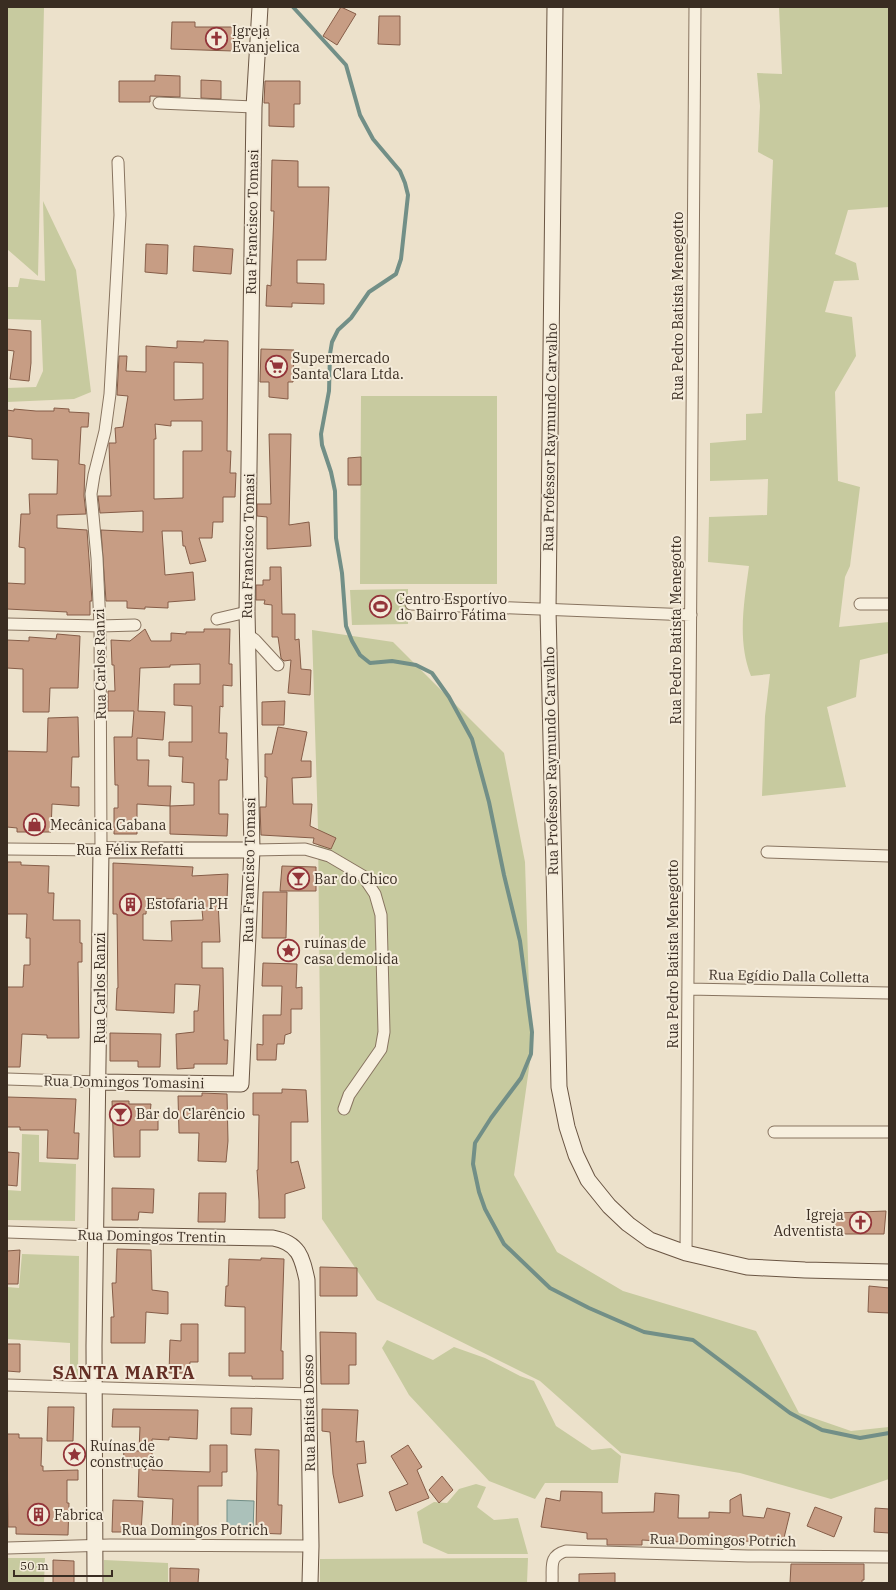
<svg xmlns="http://www.w3.org/2000/svg" width="896" height="1590" font-family="'IBM Plex Serif',serif">
<style>
.green{fill:#c7ca9f}
.water{fill:#abc1ba;stroke:#728f87}
.lines{fill:none;stroke-linecap:round;stroke-linejoin:round}
.stream{stroke:#728f87;stroke-width:4}
.building{fill:#c79d84;stroke:#865d48;fill-rule:evenodd}
.street-casing{stroke:#887460;stroke-width:13}
.secondary-casing{stroke:#6a5543;stroke-width:17}
.street{stroke:#f7efde;stroke-width:11}
.secondary{stroke:#f7efde;stroke-width:15}
.labels{text-anchor:middle;stroke-width:4;stroke-linejoin:round;paint-order:stroke}
.poi-label{font-size:14px;fill:#3a2d22;stroke:#f4ebda;text-anchor:start}
.street-label{font-size:14px;fill:#3a2d22;stroke:#f4ebda}
.district-label{font-size:18px;font-weight:bold;letter-spacing:1px;fill:#642f25;stroke:#f4ebda}
</style>
<rect width="100%" height="100%" fill="#ece1cb"/>
<path class="green" d="M7,7h37l-6,269 -31,-27z
M779,7h110v200l-41,3 -13,44 21,9 3,17 -25,1 -9,31 27,5 4,39 -21,36 3,89 22,6 -10,79 -5,11 -6,50 50,-5v31l-29,7 -4,37 -29,10 19,80 -84,9 3,-80 5,-42 -19,2c-14,-35 -7,-73 -2,-110l-41,-4 1,-45 58,-2 1,-36 -58,2v-38l36,-3v-26l16,-1 11,-253 -15,-8 2,-46 -3,-33 25,1z
M43,201l33,69 15,122 -17,7 -67,3v-14l29,-1 7,-16 -2,-51 -34,-1v-32h11l2,-9 25,3z
M361,396h136v188h-137z
M408,589v35l-56,1 -2,-35z
M312,630l81,12 111,111 21,109 6,192 -17,121 43,77 66,39 133,40 43,82 52,18 38,-4v52l-58,20 -91,-26 -119,-20 -81,-72 -163,-81 -55,-81 -4,-390z
M22,1134l17,1v27l37,2 -1,57 -68,-1v-30l14,1z
M22,1254l57,2 -1,121 -8,-2v-32l-63,-4v-52l12,1z
M387,1340l46,20 21,-13 31,11 35,18 14,5 22,45 36,24 19,-2 10,8 -3,27h-73l-10,16 -46,-18 -80,-86 -27,-47z
M476,1484l10,3 -9,20 17,13 24,-2 10,36h-80l-25,-11 -6,-31 17,-10 13,1 12,-14z
M7,1558h38l-1,24 -37,1z
M528,1558l-1,25h-207v-24z
M104,1560l64,3v20h-64z"/>
<path class="water" d="M227,1500l27,1 -1,30h-26z"/>
<g class="lines">
<path class="stream" d="M293,7l53,58 14,50 13,24 27,32 5,12 3,12 -7,64 -5,15 -27,18 -18,26 -13,12 -6,12 -2,12 -1,37 -8,43 1,11 9,27 4,19 1,47 6,35 4,53 6,15 8,14 10,8 22,-2 24,4 16,8 17,24 23,42 17,63 15,73 16,66 12,91 -1,22 -10,24 -30,40 -16,25 -2,21 6,28 6,17 19,35 46,44 39,20 55,24 49,8 97,73 32,17 38,8 29,-5"/>
</g>
<path class="building" d="M341,7l15,7 -19,31 -14,-9z
M379,16h21v29l-22,-1z
M172,22h23v5h39l-1,24 -62,-2z
M155,75l25,1v21l-30,-1v6h-31v-21h36z
M201,80l20,1v18l-20,-1z
M265,81h35v23h-6v23l-25,-1v-23h-5z
M272,160l26,1v26h31l-3,73h-29v23l27,1v20l-32,-1v4l-26,-1 1,-21 4,1 2,-48 1,-27h-3z
M146,244l22,1 -1,29 -22,-2z
M194,246l39,3 -2,25 -38,-3z
M7,329l24,2v32l-2,18 -19,-2 4,-28 -7,-1z
M204,340l24,1 -1,110h4l-1,22h6l-1,24h-12v25h-10l-1,16h-13l7,23 -16,3 -5,-18h-2l-1,-15h-20l3,44 28,-3 2,28 -27,2v6l-23,-1v2l-18,-1v-7h-21l-5,-71 42,2v-21l-43,2 -2,-17h13l-2,-51v-2h7l-1,-15 8,-1 5,-31 -11,-1 2,-39h8l-1,15 20,1v-26l31,2v-7l27,1zM174,362l29,1v36l-29,1zM171,421h31v30h-19v47l-29,1v-60h2l-1,-15 16,2z
M261,349l33,1 -1,32h-5v17l-19,-2v-15h-9z
M54,408l15,1v3l20,1 -1,14h-7l-2,37 6,1 -1,31 2,18 -29,1v13l30,2 5,71h-2v14h-23v-3l-60,-3v-26l18,1v-36l-6,-1 2,-33h9l-1,-20h28l1,-34 -26,-1v-20l-25,-3v-26l7,1v-2l22,2h18z
M269,434h22l-2,91 20,-3 2,24 -44,3v-32l-10,-1v-12h14z
M361,457v28h-13v-27z
M270,567h11l1,47h13v26l4,-1 2,30 10,1 -1,25 -22,-2 3,-33 -7,1 -3,-3 -3,-21h-6v-32l-8,-1 1,-4h-9v-15h7v-5h7z
M145,629l6,12h20v-8l15,1v-2h18v-3h26l-1,35h3v22l-9,-1v22l-3,-1 -1,27h8l-1,26h2l-1,21h-8v34h9l-1,22 -57,-2v-28l-33,-2v30h-23v-26h4v-23h-3l-1,-48h18l2,-26h-26v-20h7l-1,-26h-2l-1,-25 19,1zM200,664v20h-26v21l18,1v36h-23v14l14,1 -1,25 12,1v22l-24,1 1,-20h-23l1,-26h-12v-22l26,2 2,-28 -27,-1 2,-43 30,-1v-2z
M57,634l23,2 -2,52h-28l-1,24h-26v-43l-16,-1v-28l22,1v-4l27,2z
M285,701l-1,24h-22v-23z
M78,717l1,40h-7l-1,30h8v19l-27,-2 -1,28h-34v-4l-10,-1v-76l40,1 1,-34z
M278,727l29,5 -6,29h10v16l-19,1 1,26h19l-2,22 26,12 -5,11 -18,-6 1,-5 -53,-3 -1,-28h6l1,-30h-2v-23h7z
M7,862h14v3l28,1 -1,27h6l-1,27h27v23h2v19h-4l1,76h-32v-3l-25,-1 -2,33h-13v-80h16l1,-22h6v-27h-4l1,-24h-20z
M113,863l80,4 -1,9 36,-2 -1,26 -9,1 2,41h-18v26h21l1,72h4l-1,24h-33v4l-17,1 -1,-35 18,-2v-21h4l2,-26 -25,-1 -1,29 -58,-3 1,-22h1l-1,-74h-4zM147,898l27,1v1h27l2,20 -32,1 1,20 -29,-1v-26h3z
M282,866l34,1v24h-36z
M263,892h24l-1,46h-24z
M263,963l34,1 -1,24 6,-1v22h-11v24l-6,2 -1,9h-7l-1,16h-19v-16l6,1v-30h18l1,-29h-20z
M110,1033l51,1 -1,33h-22v-6h-28z
M282,1089l24,1 2,32h-17v41l7,-2 7,27 -20,6v24h-26v-17l-2,-31h1l1,-55h-6v-22h29z
M202,1093l25,1 1,47 -2,21 -28,-1 1,-28h-20l-1,-37h24z
M7,1097l69,2 -2,34h5l-1,26 -31,-1 1,-28h-28v-3h-13z
M112,1101h17v3h22l-1,10h8v16h-18v27h-26z
M7,1152l12,1 -2,33 -10,-1z
M112,1188l42,1 -1,24 -14,-1 -1,8h-26z
M199,1193h27l-1,29h-27z
M886,1211l-2,23h-49v-21z
M117,1249l34,1 1,40 16,2v22l-22,-2 -1,31h-34v-26h3l-2,-34h4z
M20,1250l-2,34h-11v-33z
M261,1258l23,1 -3,92h2v28h-31v-3h-23v-23h16v-46l-20,-1 1,-20h2l1,-27 32,1z
M320,1267l37,1v28h-37z
M869,1286l20,2v25l-21,-1z
M181,1324h17v38h-8l-1,11h-20l1,-33 11,1z
M320,1332l36,1v32h-7v19h-28z
M7,1344h13v28l-13,-1z
M48,1407h26l-1,34h-26z
M231,1408h21l-1,27 -20,-1z
M113,1409l85,1 -1,29 -28,-2v3l-17,-1v31l58,2v-27h17v27h-5v14h-24v42l-26,-1 1,-28 -35,-2 1,-30h-16l1,-17 15,1 1,-24h-28z
M322,1409l36,1 -2,32 8,-1 2,22 -9,1 6,32 -24,7 -6,-29 -3,-42 -8,-1z
M7,1434h12v4h23l-1,28h2v5l35,-1v10h-11v23h2l-1,32 -52,-1v-7h-8z
M408,1445l14,22 -5,3 12,28 -33,13 -7,-19 19,-8 -17,-28z
M255,1449l24,1 -1,55h4l-1,29 -25,-1 1,-60z
M442,1476l11,14 -14,13 -10,-13z
M561,1491l41,1v21h3l49,-1 1,-19 24,2 -1,23h31v-6l21,1v-13l11,-6 2,22 21,2 3,-10 23,5 -7,29 -18,-4v4l-21,-1v4h-14v-4l-52,1 -36,-2v5h-35v-6h-20v-6l-46,-6 5,-29 14,3z
M113,1500l30,1 -2,31h-29z
M815,1507l27,10 -8,20 -27,-11z
M875,1508l14,1v24l-15,-1z
M53,1560l21,1v22h-21z
M791,1564h73v16h-2v3h-72z
M170,1568l29,1 -1,14h-28z
M615,1573v10h-36v-9z"/>
<g class="lines">
<defs>
<path id="street" d="M159,103l95,4
M411,604l280,11
M860,604h29
M217,619l30,-7
M7,624l93,2 35,-1
M247,634l8,6 23,25
M7,849l94,1 -1,-224 -3,-68 -6,-64 3,-19 11,-44 5,-37 10,-179 -2,-53
M252,850l53,-1 24,7 34,20 12,18 6,21 3,117 -3,17 -32,46 -5,14
M767,852l122,4
M688,989l201,4
M7,1079l92,3
M774,1132h115
M7,1232l89,3
M686,1253l9,-1246
M7,1385l302,9
M7,1548l103,-3 201,1
M552,1583c1,-16 -4,-27 14,-32l182,5 141,1"/>
<path id="secondary" d="M555,7l-7,603 11,477 8,40 9,28 12,25 21,26 19,18 22,16 36,13 61,14 58,3 84,2
M99,1082l142,2 11,-234 -5,-238 7,-505 6,-100
M96,1235l177,3c26,5 29,19 34,42l4,266 -1,37
M95,1583l-1,-237 7,-496h151"/>
</defs>
<use href="#street" class="street-casing"/>
<use href="#secondary" class="secondary-casing"/>
<use href="#street" class="street"/>
<use href="#secondary" class="secondary"/>
</g>
<defs>
<symbol id="church-ring" viewBox="-11 -11 22 22"><circle r="9.5" fill="#f4ebda" stroke="#933439" stroke-width="1.5"/><path d="M-1.2-6h2.4v3.5h3.3v2.4h-3.3V6h-2.4V-.1h-3.3v-2.4h3.3Z" fill="#933439"/></symbol>
<symbol id="supermarket-ring" viewBox="-11 -11 22 22"><circle r="9.5" fill="#f4ebda" stroke="#933439" stroke-width="1.5"/><path d="M-6-5.5h2.5l.6 2H6L4.5 2H-2.5L-4.4-4H-6ZM-1.5 3.2a1.3 1.3 0 1 0 .1 0ZM3 3.2a1.3 1.3 0 1 0 .1 0Z" fill="#933439"/></symbol>
<symbol id="stadium-ring" viewBox="-11 -11 22 22"><circle r="9.5" fill="#f4ebda" stroke="#933439" stroke-width="1.5"/><path d="M0-5a6.5 5 0 1 0 0 10a6.5 5 0 1 0 0-10ZM-3.5-1.8h7v3.6h-7Z" fill="#933439"/></symbol>
<symbol id="shop-ring" viewBox="-11 -11 22 22"><circle r="9.5" fill="#f4ebda" stroke="#933439" stroke-width="1.5"/><path d="M-5-2.5h2.3a2.7 3.5 0 0 1 5.4 0H5L5.5 6h-11ZM-1.5-2.5h3a1.5 2.3 0 0 0-3 0Z" fill="#933439"/></symbol>
<symbol id="bar-ring" viewBox="-11 -11 22 22"><circle r="9.5" fill="#f4ebda" stroke="#933439" stroke-width="1.5"/><path d="M-6-5H6L.8 .8V4.5H3.5V6h-7V4.5H-.8V.8Z" fill="#933439"/></symbol>
<symbol id="building-ring" viewBox="-11 -11 22 22"><circle r="9.5" fill="#f4ebda" stroke="#933439" stroke-width="1.5"/><path d="M-4-6H4V6H1V3H-1V6H-4ZM-2.5-4.3h1.7v1.8h-1.7ZM.8-4.3h1.7v1.8H.8ZM-2.5-1h1.7V.8h-1.7ZM.8-1h1.7V.8H.8Z" fill="#933439"/></symbol>
<symbol id="sight-ring" viewBox="-11 -11 22 22"><circle r="9.5" fill="#f4ebda" stroke="#933439" stroke-width="1.5"/><path d="M0-6L1.8-2.2L6-1.7L2.9 1.2L3.7 5.4L0 3.3L-3.7 5.4L-2.9 1.2L-6-1.7L-1.8-2.2Z" fill="#933439"/></symbol>
</defs>
<g fill-rule="evenodd">
<use href="#church-ring" x="204" y="26" width="25" height="25"/>
<use href="#supermarket-ring" x="264" y="354" width="25" height="25"/>
<use href="#stadium-ring" x="368" y="594" width="25" height="25"/>
<use href="#shop-ring" x="22" y="812" width="25" height="25"/>
<use href="#bar-ring" x="286" y="866" width="25" height="25"/>
<use href="#building-ring" x="118" y="892" width="25" height="25"/>
<use href="#sight-ring" x="276" y="938" width="25" height="25"/>
<use href="#bar-ring" x="108" y="1102" width="25" height="25"/>
<use href="#church-ring" x="848" y="1210" width="25" height="25"/>
<use href="#sight-ring" x="62" y="1442" width="25" height="25"/>
<use href="#building-ring" x="26" y="1502" width="25" height="25"/>
</g>
<g class="labels">
<g class="poi-label">
<text x="232" y="36">Igreja<tspan x="232" dy="16">Evanjelica</tspan></text>
<text x="292" y="363">Supermercado<tspan x="292" dy="16">Santa Clara Ltda.</tspan></text>
<text x="396" y="604">Centro Esportívo<tspan x="396" dy="16">do Bairro Fátima</tspan></text>
<text x="50" y="830">Mecânica Gabana</text>
<text x="314" y="884">Bar do Chico</text>
<text x="146" y="909">Estofaria PH</text>
<text x="304" y="948">ruínas de<tspan x="304" dy="16">casa demolida</tspan></text>
<text x="136" y="1119">Bar do Clarêncio</text>
<text x="844" y="1220" text-anchor="end">Igreja<tspan x="844" dy="16">Adventista</tspan></text>
<text x="90" y="1451">Ruínas de<tspan x="90" dy="16">construção</tspan></text>
<text x="54" y="1520">Fabrica</text>
</g>
<g class="street-label">
<text transform="translate(252 222) rotate(-89)" y="5">Rua Francisco Tomasi</text>
<text transform="translate(678 306) rotate(-90)" y="5">Rua Pedro Batista Menegotto</text>
<text transform="translate(550 437) rotate(-89)" y="5">Rua Professor Raymundo Carvalho</text>
<text transform="translate(248 546) rotate(-89)" y="5">Rua Francisco Tomasi</text>
<text transform="translate(676 630) rotate(-90)" y="5">Rua Pedro Batista Menegotto</text>
<text transform="translate(100 664) rotate(-91)" y="5">Rua Carlos Ranzi</text>
<text transform="translate(551 761) rotate(-91)" y="5">Rua Professor Raymundo Carvalho</text>
<text x="130" y="855">Rua Félix Refatti</text>
<text transform="translate(249 870) rotate(-89)" y="5">Rua Francisco Tomasi</text>
<text transform="translate(673 954) rotate(-90)" y="5">Rua Pedro Batista Menegotto</text>
<text transform="translate(789 976) rotate(1)" y="5">Rua Egídio Dalla Colletta</text>
<text transform="translate(100 988) rotate(-90)" y="5">Rua Carlos Ranzi</text>
<text transform="translate(124 1082) rotate(1)" y="5">Rua Domingos Tomasini</text>
<text transform="translate(152 1236) rotate(1)" y="5">Rua Domingos Trentin</text>
<text transform="translate(309 1413) rotate(-91)" y="5">Rua Batista Dosso</text>
<text x="195" y="1535">Rua Domingos Potrich</text>
<text transform="translate(723 1540) rotate(1)" y="5">Rua Domingos Potrich</text>
</g>
<g class="district-label">
<text x="124" y="1379">SANTA MARTA</text>
</g>
</g>
<rect width="896" height="1590" fill="none" stroke="#3a2d22" stroke-width="16"/>
<path d="M14 1570v6h98v-6" fill="none" stroke="#3a2d22" stroke-width="2"/>
<text x="20" y="1570" font-size="12" fill="#3a2d22" stroke="#f4ebda" stroke-width="3" paint-order="stroke">50 m</text>
</svg>
